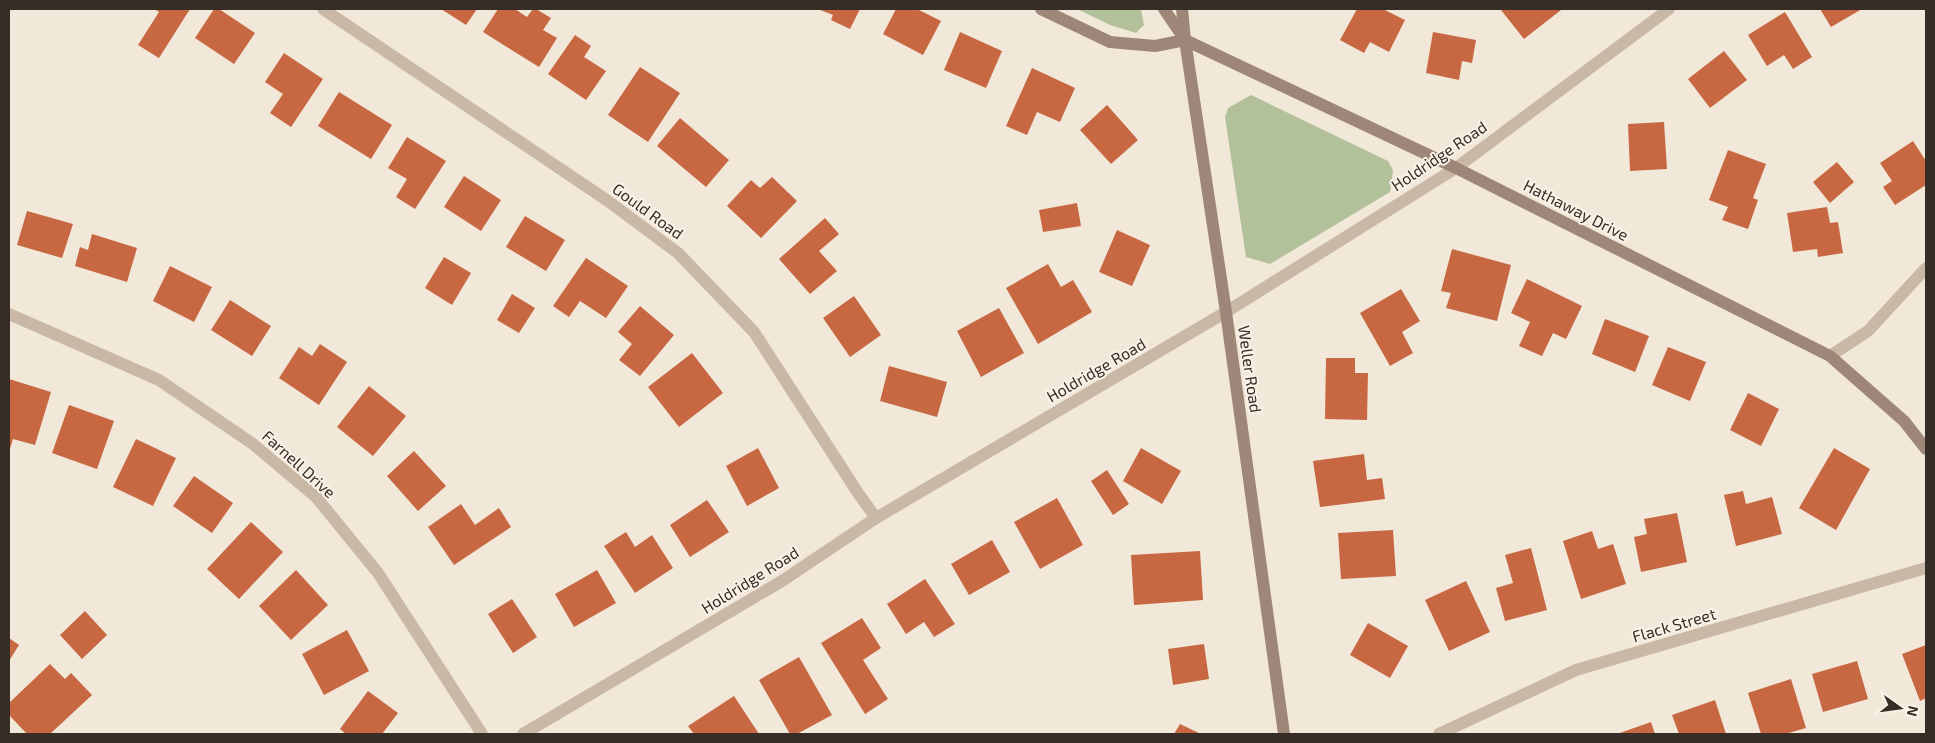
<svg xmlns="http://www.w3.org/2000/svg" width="1935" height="743" font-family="'Exo 2',sans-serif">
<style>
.green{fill:#b3c19a}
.building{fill:#c76843}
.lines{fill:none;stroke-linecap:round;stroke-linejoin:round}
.street{stroke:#cab8a6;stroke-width:12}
.secondary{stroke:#9e8778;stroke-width:12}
.labels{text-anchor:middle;stroke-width:4;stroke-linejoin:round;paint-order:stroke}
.street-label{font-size:16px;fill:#362d27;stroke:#faf2e7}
</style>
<rect width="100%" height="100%" fill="#f2e8da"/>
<path class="green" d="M1077,9h64l3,16 -8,8 -26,-8z
M1251,95l137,66 5,9 -3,22 -120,72 -24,-7 -21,-140 3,-9z"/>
<path class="building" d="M154,9h36l-31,49 -21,-13 21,-33z
M214,9h5l36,24 -21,31 -39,-26z
M441,9h36l-11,16z
M498,9h17l12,8 6,-8h3l15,9 -8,12 14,8 -18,29 -56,-35z
M818,9h42l-10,20 -19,-9 2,-5z
M896,9h21l24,12 -18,34 -40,-21z
M1357,9h26l22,11 -16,32 -19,-10 -6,11 -24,-13z
M1502,9h58l1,1 -37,29 -23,-29z
M1820,9h42l-31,18z
M1785,12l27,45 -19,12 -9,-14 -17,11 -19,-31z
M960,32l42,19 -16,37 -42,-18z
M1433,32l43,8 -4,23 -10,-2 -3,19 -33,-7z
M575,35l16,11 -7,11 22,14 -20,29 -38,-26z
M1724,51l23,29 -37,28 -22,-29z
M284,53l39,26 -32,48 -21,-14 13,-19 -18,-12z
M640,67l40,26 -32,49 -40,-27z
M1032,68l43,20 -15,34 -23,-10 -10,23 -21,-9z
M339,92l53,33 -21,34 -53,-33z
M1107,105l31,35 -27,24 -31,-34z
M680,118l49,42 -23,27 -49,-41z
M1664,122l3,47 -37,2 -2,-47z
M407,137l39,24 -31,48 -19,-12 11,-18 -19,-11z
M1913,141l13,20v24l-31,20 -12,-18 9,-6 -12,-18z
M1728,150l38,14 -13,34 5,2 -10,29 -26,-9 6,-13 -19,-7z
M1837,162l17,20 -24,21 -17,-21z
M464,176l37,24 -20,31 -37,-24z
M772,177l25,24 -36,37 -34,-32 24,-26 9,8z
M1077,203l4,23 -38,6 -4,-22z
M1827,207l3,16 8,-1 5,31 -25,4 -1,-8 -24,3 -6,-39z
M27,211l46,13 -11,34 -45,-13z
M525,216l40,24 -19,31 -40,-24z
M825,218l14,16 -20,17 18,20 -27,23 -31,-35z
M1117,230l33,15 -18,41 -33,-14z
M92,234l45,14 -10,34 -52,-16 5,-19 8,3z
M1452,249l59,16 -14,56 -51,-13 5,-15 -10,-2z
M444,257l27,16 -19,32 -27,-17z
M586,258l42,28 -22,32 -26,-17 -11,16 -16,-11z
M1048,264l13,23 12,-7 19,32 -54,32 -32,-56z
M170,266l42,21 -18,35 -41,-21z
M1527,279l55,27 -16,33 -13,-6 -11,23 -23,-10 11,-24 -19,-9z
M1401,289l19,32 -18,11 11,21 -23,13 -30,-53z
M512,294l23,14 -16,25 -22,-13z
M854,296l27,39 -31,22 -27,-39z
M230,300l41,26 -19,30 -41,-26z
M640,306l34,29 -34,41 -21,-16 13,-16 -14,-12z
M999,308l25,45 -43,24 -24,-46z
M1605,319l44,17 -14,36 -43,-18z
M320,344l27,18 -28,43 -40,-27 20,-31 13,9z
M1668,347l38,15 -16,39 -38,-16z
M692,353l31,40 -44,34 -31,-40z
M1326,358h29v15h13l-1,47 -42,-1z
M889,366l58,16 -10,35 -57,-16z
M9,379l42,13 -16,53 -22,-6 -4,13z
M369,386l37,30 -33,40 -36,-29z
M1748,393l31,16 -18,37 -31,-16z
M69,405l45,16 -17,48 -45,-16z
M136,439l40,19 -23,48 -40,-19z
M758,448l21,40 -32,18 -21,-40z
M1141,448l40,23 -19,33 -39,-23z
M1834,448l36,21 -34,61 -37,-22z
M414,451l32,35 -28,25 -31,-35z
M1364,454l3,26 15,-2 3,21 -65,8 -7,-46z
M1107,470l22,34 -16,11 -22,-34z
M194,476l39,27 -21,30 -39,-27z
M1743,491l3,13 26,-7 10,37 -46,12 -12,-51z
M1057,498l26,47 -43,24 -26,-47z
M707,500l22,32 -39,25 -20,-32z
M461,504l14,21 24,-17 12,19 -57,38 -26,-38z
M1677,513l10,49 -46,10 -7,-35 13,-3 -3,-15z
M251,522l32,30 -44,47 -32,-30z
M1393,530l3,46 -55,3 -3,-46z
M1592,531l6,18 15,-5 13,40 -45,15 -18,-58z
M626,532l9,15 17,-12 21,33 -38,25 -31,-47z
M992,540l18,32 -41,23 -18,-31z
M1531,548l16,62 -42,11 -9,-33 17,-5 -8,-28z
M1200,551l3,49 -69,5 -3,-50z
M296,570l32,35 -37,35 -32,-34z
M597,570l19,33 -42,24 -19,-33z
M925,579l30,45 -21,13 -10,-15 -18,12 -19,-30z
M1466,581l24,51 -41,19 -24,-51z
M512,599l25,38 -24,16 -25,-39z
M85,611l22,24 -25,24 -22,-24z
M862,618l19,30 -18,12 25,39 -23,15 -44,-71z
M1368,623l40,23 -18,32 -40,-23z
M347,630l22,41 -45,24 -22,-41z
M9,638l10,7 -10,16z
M1204,644l5,35 -36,6 -5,-36z
M1926,645v53l-6,3 -18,-47z
M799,657l33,58 -35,19h-7l-31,-54z
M1857,661l11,38 -45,13 -11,-38z
M50,664l15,15 6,-6 21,22 -42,39h-23l-18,-19v-12z
M1791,679l15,49 -21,6h-24l-13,-41z
M368,691l30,22 -16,21h-36l-6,-5z
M734,696l25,38h-65l-6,-8z
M1715,700l11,34h-47l-7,-19z
M1651,722l4,12h-38z
M1180,724l21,10h-27z"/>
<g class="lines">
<path class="street" d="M323,9l285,192 70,52 76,79 104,161 18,25
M9,314l150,66 94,64 63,53 62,76 104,161
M1830,356l38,-25 58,-63
M523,734l259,-153 94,-63 350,-206 230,-144 213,-159
M1439,734l137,-64 350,-102"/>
<path class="secondary" d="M1041,9l69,33 45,4 30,-6
M1164,9l21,31 271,128 374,188 74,65 22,28
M1182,9l3,31 41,272 58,422"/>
</g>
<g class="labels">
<g class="street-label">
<text transform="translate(1439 156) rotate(-34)" y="6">Holdridge Road</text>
<text transform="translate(1576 210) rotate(27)" y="6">Hathaway Drive</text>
<text transform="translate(648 211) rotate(36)" y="6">Gould Road</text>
<text transform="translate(1250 369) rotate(82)" y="6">Weller Road</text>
<text transform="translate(1096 370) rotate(-30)" y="6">Holdridge Road</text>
<text transform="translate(299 464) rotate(42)" y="6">Farnell Drive</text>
<text transform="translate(750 580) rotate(-32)" y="6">Holdridge Road</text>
<text transform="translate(1674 625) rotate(-16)" y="6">Flack Street</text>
</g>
</g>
<rect width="1935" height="743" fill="none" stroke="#362d27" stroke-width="20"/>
<g transform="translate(1900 708) rotate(104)" stroke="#faf2e7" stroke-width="4" paint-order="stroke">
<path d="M0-4L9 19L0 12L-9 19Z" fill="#362d27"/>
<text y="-8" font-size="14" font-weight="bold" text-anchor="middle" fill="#362d27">N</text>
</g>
</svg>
